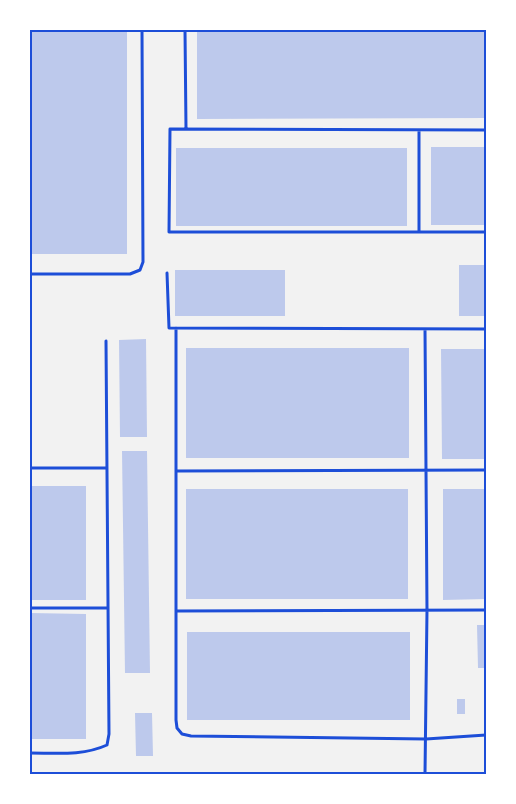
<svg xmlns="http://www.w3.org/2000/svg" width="516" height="804" font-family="'IBM Plex Sans',sans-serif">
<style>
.building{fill:#bdc9ec}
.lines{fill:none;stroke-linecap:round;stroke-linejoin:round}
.service{stroke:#1d4ed8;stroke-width:3}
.neatline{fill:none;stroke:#1d4ed8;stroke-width:2}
</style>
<rect width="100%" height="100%" fill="#f2f2f2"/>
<path class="building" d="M30,30h97v224h-97z
M197,30h289v88l-289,1z
M431,147h55v78h-55z
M176,148h231v78h-231z
M459,265h27v51h-27z
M175,270h110v46h-110z
M146,339l1,98h-27l-1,-97z
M186,348h223v110h-223z
M441,349h45v110h-44z
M122,451h25l3,222h-25z
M30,486h56v114h-56z
M186,489h222v110h-222z
M443,489h43v110l-43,1z
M30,613l56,1v125h-56z
M477,625h9v43h-8z
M187,632h223v88h-223z
M457,699h8v15h-8z
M135,713h17l1,43h-17z"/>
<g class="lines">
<path class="service" d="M185,30l1,99
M419,130v102
M486,130l-316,-1 -1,103h317
M167,273l2,55 317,1
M30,274h100l10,-4 3,-8 -1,-232
M176,328v392l1,8 5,6 9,2 235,3 60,-4
M425,329l2,281 -2,164
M30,468h76
M176,471l310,-1
M30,608h78
M176,611l310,-1
M30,753c26,0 53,3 77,-8l2,-11 -3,-393"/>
</g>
<rect width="516" height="804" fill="none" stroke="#ffffff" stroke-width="62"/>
<rect x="31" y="31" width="454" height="742" class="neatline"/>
</svg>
